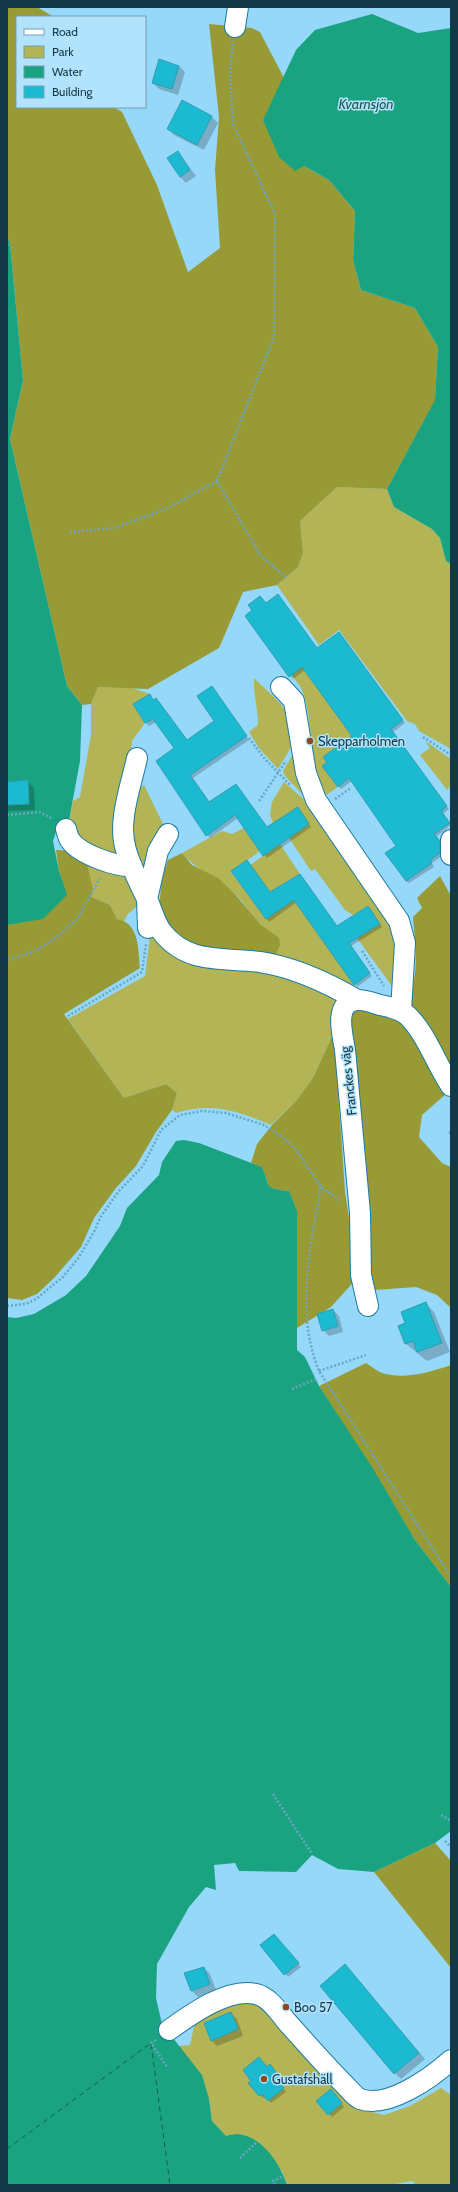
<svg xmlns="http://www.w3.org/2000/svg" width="458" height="2192" font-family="Cabin,sans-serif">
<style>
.green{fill:#b2b455}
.forest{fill:#989a36}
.water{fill:#1aa381}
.shadow{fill:#0003}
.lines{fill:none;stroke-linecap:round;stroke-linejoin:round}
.ferry{stroke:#185a48;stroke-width:1;stroke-dasharray:5 4;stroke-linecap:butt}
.building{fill:#1cbad0;stroke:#2c9fb1}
.minor-casing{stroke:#1b7ba0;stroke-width:22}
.path{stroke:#6da5c1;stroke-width:2.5;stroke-dasharray:2 2;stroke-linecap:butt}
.minor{stroke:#fff;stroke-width:20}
.poi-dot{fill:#8d491c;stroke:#b2e3fc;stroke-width:1.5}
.labels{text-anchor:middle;stroke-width:3;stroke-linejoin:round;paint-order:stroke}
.poi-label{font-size:13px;fill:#133848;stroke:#b2e3fc;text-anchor:start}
.street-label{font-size:13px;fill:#133848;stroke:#b2e3fc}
.water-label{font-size:14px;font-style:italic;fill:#185a48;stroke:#b2e3fc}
</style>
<rect width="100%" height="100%" fill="#96d8f9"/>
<path class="green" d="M337,487l50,2 7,18 38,22 8,9 6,23 5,3v185l-32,-18 -4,-7 -8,-3 -68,-91 -20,15 -42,-60 21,-18 5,-14 -3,-32z
M302,667l50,69 -29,21 4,5 -5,4 16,21 -12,8c-23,-36 -10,-70 -24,-105 -2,-5 -7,-10 -10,-15z
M254,678c14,14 42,35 41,58 0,7 -13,26 -17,33l-19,-21 -10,-16 9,-7c0,-17 -5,-31 -4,-47z
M98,687l34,1 18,6 -17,10 12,19 -13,18 -9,115 -36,-7 -19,-23 5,-25 7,-4 11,-62v-31z
M425,741l26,18v26l-4,5 -27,-35 10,-7z
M297,747l7,49 -19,-20 -2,-5z
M284,782l24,21 88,119 -2,67 -37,-51 23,-14 -12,-18 -15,9 -8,-5 -30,-41 -4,2 -22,-33 -16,-15 -3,-8 2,-13z
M144,785l21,43 -20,58 -15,-36 4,-58z
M244,828l16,23 -29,21 35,47 28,-19 60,85 -31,-7 -50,-17 6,-23c-20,-9 -30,-31 -46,-46 -16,-15 -35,-20 -51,-39l40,-22 10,3z
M280,844l20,30 -30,18 -20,-27z
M85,855l46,22 11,25 -14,12 -4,7 -7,-2 -7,-14 -19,-8z
M150,936l12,3 41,25 30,6h35l67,23 -1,39 -21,46 -17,23 -25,24c-33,-14 -60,-23 -95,-12l-4,-3 5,-17 -11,-9 -42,14 -56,-79 77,-43z
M249,1999l19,9 96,102 20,5 26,-9 31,-18 10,7v90h-36l-2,-4 -24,4h-102l-5,-14 -56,-35 -14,-15 -3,-22 -31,-53 12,-1 5,-23 32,-17z"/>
<path class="forest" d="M7,7h30l17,10h-37v90h97l8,5 35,73 31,87 32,-24 -5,-78 4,-53 -10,-93 43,4 8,4 24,46 -20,42 40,46 25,14 26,31 -2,49 8,30 54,18 23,39 -3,54 -48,88 -50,-2 -37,34 3,32 -5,14 -21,18 -34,7 -24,56 -71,41 -50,-2 -7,17 -9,1 -15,-19 -57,-247 13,-59 -13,-136 -3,-8z
M56,850l21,1 8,4 8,35 -2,7 19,8 7,14c23,4 21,31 23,49l-76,46 60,84 42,-14 11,9 -5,17 -16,22 -20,34 -20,22 -22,30 -13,29 -26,30 -18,17 -15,6 -15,-2v-373l36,-7 23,-23 -7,-24z
M182,853l10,12 26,13 15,14 28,33 18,13 1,7 -7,16 -51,-3 -47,-22 -16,-28 3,-30 6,-18z
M440,876l11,20v175l-36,-53 -7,-18c12,-27 7,-55 5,-83l9,-9 -5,-10z
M352,1009l36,1 24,22 34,62 -24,21 -3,22 23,26 9,4v141l-14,-13 -21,-8 -41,3 -6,-16 -22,-254z
M334,1032l11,160 13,85 -27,30 -34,21 -8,-137c-27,-3 -18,-3 -27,-24l-11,-4 6,-19 15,-19 24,-24 17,-23z
M366,1363c5,3 11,8 16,10 22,7 49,-1 69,-8v222l-36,-47 -96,-154z
M435,1843l16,18v107l-77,-96z"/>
<path class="water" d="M372,14l46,19 33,-5v536l-5,-3 -6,-23 -8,-9 -38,-22 -7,-18 48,-89 3,-53 -23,-39 -54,-18 -8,-30 2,-49 -26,-31 -25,-14 -9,5 -16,-14 -16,-37 33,-70 19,-20z
M7,236l3,8 13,136 -13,59 57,247 15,19 -2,56 -12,65 -11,3 -4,12 6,30 8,24 -24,24 -36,6z
M184,1140l15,3 63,24c9,20 0,21 27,24l8,20v139l8,7 14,29 53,81 43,73 36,47v244l-16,12 -61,29 -36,-3 -26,-14 -16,17 -57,-1 -4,-8 -21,2 2,25 -10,-3 -17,20 -32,57 -1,34 6,26 40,51 7,24 3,22 14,15c4,-1 9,-2 12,-2 25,3 42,30 49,51h-280v-868l9,1 18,-4 32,-19 20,-19 34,-50 7,-18 32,-33 3,-13 14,-21z"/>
<path class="shadow" d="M179,66l6,6 -7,23 -19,-6 -6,-6z
M182,102l30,15 6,6 -14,27 -30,-15 -6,-6z
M178,152l18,24 -10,7 -6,-6z
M266,604l52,45 24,-13 63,87 -12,9 56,77 -6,5 8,11 -15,12 6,8v11l-10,7 2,4 -25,16 -3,-2 -9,-35 -45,-65 -11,8 -2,-3 -11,-24 26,-26 -49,-66 -12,9 -47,-63z
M214,690l35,50 -56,38 17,25 57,25 34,-16 10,15 -44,31 -29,-40 -28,20 -3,-3 -49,-74 18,-12 -20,-27 -7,4 -3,-3 -12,-19 15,-8 5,5 2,-2 32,42 28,-20z
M28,782l6,6 1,22 -28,1v-28z
M233,872l37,21 30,-18 37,52 34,-17 11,17 -31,19 21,30 -15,11 -60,-85 -28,20z
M451,1130v7l-3,-5z
M425,1303l9,9 16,40 -23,9 -21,-17 -7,-17 8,-3z
M333,1310l6,6 4,16 -14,4 -6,-6z
M277,1938l24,29 -13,10 -27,-32z
M204,1968l6,6 6,16 -18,7 -6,-6 -6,-17z
M351,1972l74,87 -24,20 -6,-6z
M231,2013l6,6 6,17 -26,10 -6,-6z
M267,2068h5l11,13 -3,2 6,9 -15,11 -6,-7 -2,2 -13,-15z
M333,2093l11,14 -12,10 -14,-16z"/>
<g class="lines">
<path class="ferry" d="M7,2149l144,-106 19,142"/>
</g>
<path class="building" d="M159,59l20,7 -7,23 -20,-6z
M182,100l30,16 -15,29 -30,-16z
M178,151l12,19 -10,7 -13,-19z
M278,594l39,54 22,-16 64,88 -12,9 56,77 -6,5 9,12 -16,11 6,7v12l-10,7 2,3 -26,18 -21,-28 11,-7 -47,-68 -11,9 -16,-21 5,-4 -4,-5 29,-21 -50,-69 -13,10 -44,-61 7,-6 -4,-5 12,-9 6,7z
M212,686l35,50 -57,39 19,27 27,-18 31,43 31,-20 11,17 -46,32 -28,-41 -29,21 -50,-75 18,-13 -21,-29 -8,4 -12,-19 17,-10 3,6 3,-2 31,42 27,-19 -17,-25z
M28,780l1,24 -22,1v-23z
M247,860l23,32 30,-18 37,52 31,-20 12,18 -31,19 21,30 -16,12 -60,-85 -28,19 -35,-48z
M426,1302l16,41 -25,9 -4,-11 -8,3 -7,-18 7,-3 -4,-11z
M333,1309l5,17 -16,5 -5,-17z
M274,1934l25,29 -15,12 -24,-30z
M345,1964l74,89 -25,21 -74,-88z
M204,1967l6,17 -19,7 -7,-18z
M231,2012l7,17 -27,12 -7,-18z
M259,2057l8,10 3,-3 10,14 -3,2 7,8 -16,13 -6,-7 -3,2 -11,-13 3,-2 -8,-11z
M331,2089l11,14 -14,12 -12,-14z"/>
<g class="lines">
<defs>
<path id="minor" d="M235,27l3,-20
M281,687l13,14 12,72 10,27 83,121 6,22 -4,68
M137,758c-6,28 -20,64 -11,92 5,17 13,33 21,49
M66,829c1,3 2,8 4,11 9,14 46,27 62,26
M451,840v15
M147,899l11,-48 10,-17
M148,928l-1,-29c5,10 8,24 15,33 26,33 61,25 98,30 33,5 68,21 97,38
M368,1306l-7,-31 -1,-62 -15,-163c-2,-14 -12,-47 11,-50 7,-1 17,3 24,5 9,2 21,4 28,11 19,19 28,48 43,70
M169,2030c21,-15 59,-43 87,-36 13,3 23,18 31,28 19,21 37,42 57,62 5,5 10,12 16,15 28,10 71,-21 91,-39"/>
</defs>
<use href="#minor" class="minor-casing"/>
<path class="path" d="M233,43l-3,33 3,48 42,90 -1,123 -57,144 44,75 25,21
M7,245l3,-1
M70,532l44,-4 52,-19 51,-28
M423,737l28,18
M249,738l15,20 27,28
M335,799l16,-11
M259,801l27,-40
M7,815l33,-3 13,7
M362,951l22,35
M7,960l27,-8 23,-15 21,-19 22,-40
M68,1016l74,-44 4,-28
M321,1187c-11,62 -26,125 -2,184l132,206
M7,1306l19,-2 10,-5 27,-22 16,-20 16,-27 5,-12 18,-26 25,-26 18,-36 19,-15 22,-4 24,2 38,12 16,10 15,13 26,39 20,14
M319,1371l47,-16
M292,1389l24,-10
M273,1794l39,60
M441,1815l10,6
M445,1841l6,6
M156,2040l-5,3 17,25
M240,2158l17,-16
M275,2185l-2,-4 11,-5"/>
<use href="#minor" class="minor"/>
</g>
<g class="poi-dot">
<circle cx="310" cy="741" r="4"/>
<circle cx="286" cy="2007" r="4"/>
<circle cx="264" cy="2079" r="4"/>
</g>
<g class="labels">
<g class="poi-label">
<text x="318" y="746">Skepparholmen</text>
<text x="294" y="2012">Boo 57</text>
<text x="272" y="2084">Gustafshäll</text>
</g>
<g class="street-label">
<text transform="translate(348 1081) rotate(-96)" y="5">Franckes väg</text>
</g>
<g class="water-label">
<text x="366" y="109">Kvarnsjön</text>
</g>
</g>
<rect width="458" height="2192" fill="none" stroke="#133848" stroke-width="16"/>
<rect x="16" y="16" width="130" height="92" fill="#b2e3fc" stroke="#729fb4"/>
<rect x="24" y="29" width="20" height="6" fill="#ffffff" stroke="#729fb4"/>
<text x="52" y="36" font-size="12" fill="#133848">Road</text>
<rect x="24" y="46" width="20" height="12" fill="#b2b455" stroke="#729fb4"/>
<text x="52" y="56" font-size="12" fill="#133848">Park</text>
<rect x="24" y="66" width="20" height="12" fill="#1aa381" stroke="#729fb4"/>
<text x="52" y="76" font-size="12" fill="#133848">Water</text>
<rect x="24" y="86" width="20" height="12" fill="#1cbad0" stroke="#729fb4"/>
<text x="52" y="96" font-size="12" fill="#133848">Building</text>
</svg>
